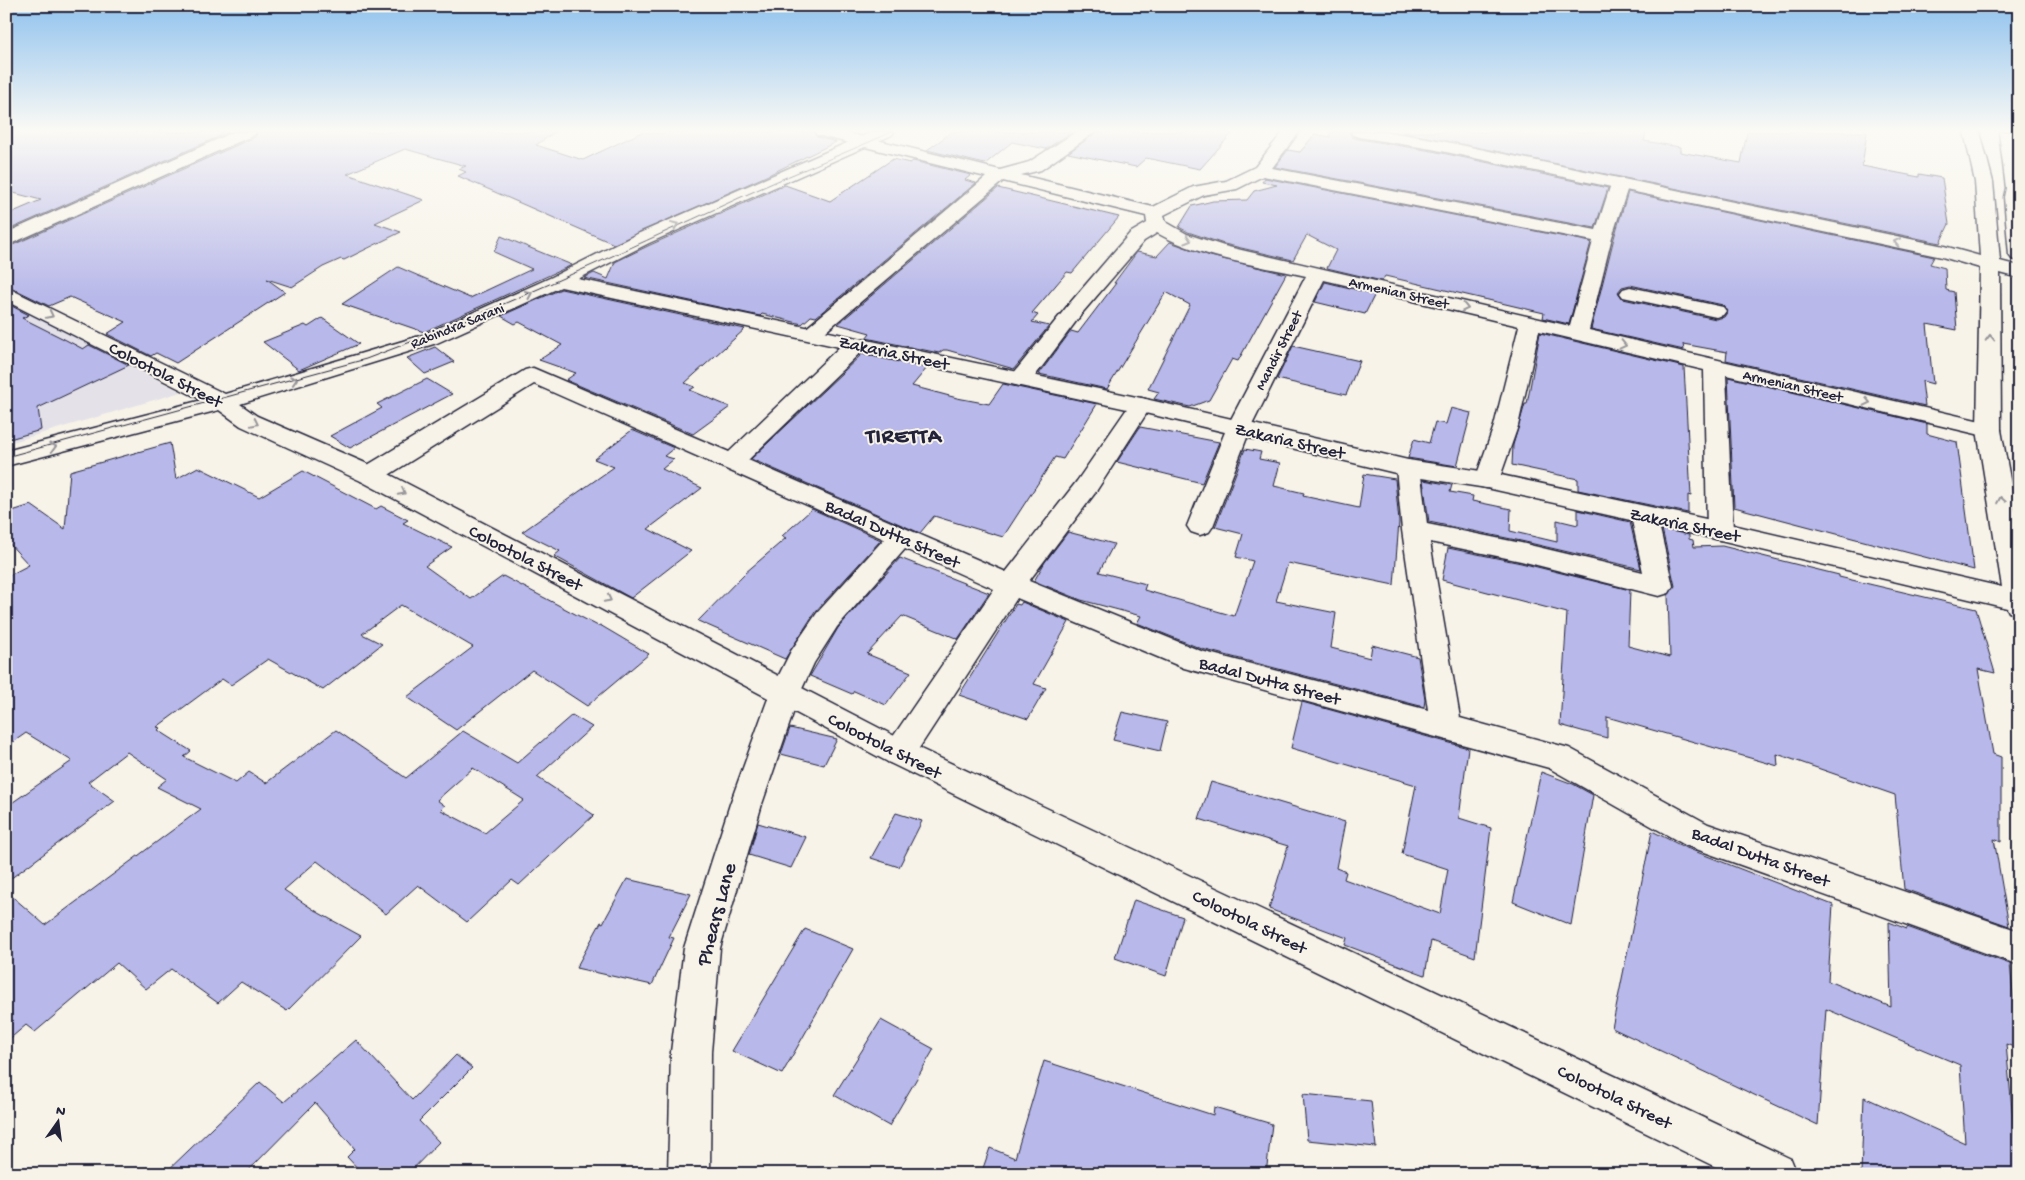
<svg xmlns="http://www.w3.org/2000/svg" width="2025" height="1180" font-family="'Gochi Hand',sans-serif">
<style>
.built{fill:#e4e1e9}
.building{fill:#b8b8ea;stroke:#22223b;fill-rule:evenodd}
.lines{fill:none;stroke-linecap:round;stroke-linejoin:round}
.minor-casing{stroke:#22223b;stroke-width:3}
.major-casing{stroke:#22223b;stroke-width:3}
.minor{fill:#f7f3e8;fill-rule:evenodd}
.major{fill:#f7f3e8;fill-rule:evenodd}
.tram{stroke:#22223b;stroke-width:1}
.oneway{stroke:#97959a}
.labels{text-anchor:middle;stroke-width:4;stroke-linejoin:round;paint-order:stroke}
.far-street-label{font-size:15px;fill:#22223b;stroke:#f7f3e8}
.street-label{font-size:18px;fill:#22223b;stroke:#f7f3e8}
.near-street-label{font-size:21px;fill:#22223b;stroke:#f7f3e8}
.district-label{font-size:22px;font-weight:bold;letter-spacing:1px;fill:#22223b;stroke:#f7f3e8}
</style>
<rect width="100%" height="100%" fill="#f7f3e8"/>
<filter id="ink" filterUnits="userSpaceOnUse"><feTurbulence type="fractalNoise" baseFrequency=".02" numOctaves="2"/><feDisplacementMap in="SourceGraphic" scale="10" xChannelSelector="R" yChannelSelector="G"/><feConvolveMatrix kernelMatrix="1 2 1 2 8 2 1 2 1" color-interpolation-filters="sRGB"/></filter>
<g filter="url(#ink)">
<path class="built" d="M6,302l175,90 -175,52z"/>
<path class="building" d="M6,132h223l-223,99v-16l35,-15 -35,-9z
M258,132h297l-19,13 47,15 59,-28 20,2 3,-2h148l4,5 19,5 -72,35 -150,67 -156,-68 8,-4 -7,-3 7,-3 -61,-17 -58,25 77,26 -49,23 26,9 -57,28 -3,-1 -18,8 -31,20 -25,-8 18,13 -109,71 -20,-10 -5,3 -44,-22 19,-12 -56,-25 -21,9 -43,-21v-37l249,-111z
M952,132h120l-26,17 -34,-7 -27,22 -58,-14z
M1097,132h136l-33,37 -54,-11 -10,9 -68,-14z
M1330,132h19l3,5 7,2 73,12 176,37 -13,40 -320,-61 13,-17 12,2 15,-18 15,3z
M1402,132h244l-2,9 36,6v5l61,11 6,-31h120l-5,34 57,11v-3l23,4 7,46 -9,19z
M893,159l17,4 3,-2 58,14 -6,5 11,3 -160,134 -5,-1 -9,8 -40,-10 -2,2 -176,-38 10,-5 14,6 7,-17 35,-17 135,-60 45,16z
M1265,178l326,64 -22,82 -26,-6 1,-5 -159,-37 -3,5 -55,-13 9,-18 -29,-15 -14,25 -69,-16 -36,-12 -9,-5 13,-21 21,-5 34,-1 7,-9 23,-6 -15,-3z
M998,188l121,29 -47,56 -5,-1 -35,41 6,2 -6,7 17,4 -35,43 -67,-19h-4l-4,3 -73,-15 4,-5 -32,-9z
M1628,192l306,65 -4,7 15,4 1,22 8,2 3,38 -30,-6 6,60 -11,-3 3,25 -199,-46 1,-8 -44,-8 1,6 -93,-21 23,-91zM1630,285l93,20 5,6 -4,6 -8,2 -93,-20 -5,-7 4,-5z
M501,236l71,29 -148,67 -82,-28 56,-37 72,31 62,-29 -38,-17z
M1170,242l40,14 76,18 -48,87 -6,-2 -23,41 -19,7 -36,-8 5,-7 -11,-3 42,-84 -24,-13 -59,97 -68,-15 32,-43 7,2 38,-50h-2l23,-31 20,4z
M1325,282l50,12 -10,20 -50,-12z
M561,289l184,40 -60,54 10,4 -5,3 40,17 -37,27 -127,-54 10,-7 -37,-13 23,-15 -43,-23 -4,2 -14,-8z
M6,303l23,12 -7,3 44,22 17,9 6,-4 40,20 -91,43 3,22 -35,10z
M322,318l37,26 -60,26 -36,-28 42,-17 3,2z
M1540,333l144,34 7,129 -3,-1v18l-110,-23v-11l-66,-14 1,-20 12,-41h2z
M1293,346l67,15 -14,34 -69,-16z
M435,347l19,15 -29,12 -18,-16z
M862,354l65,14 -15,18 45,12 32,6 14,-20 94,20 -34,55 -8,-2 -52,80 -69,-21 -14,17 -169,-74z
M1728,377l199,47v10l30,8 17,128 -240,-63z
M427,379l25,15 -102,54 -20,-12 52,-28 -5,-4z
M1451,408l20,5 -14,53 -49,-8 6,-19 15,4 6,-21 11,2z
M1140,427l79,15 -17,41 -85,-21z
M632,430l42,18 -10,8 10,3 -12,10 40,19 -54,41 43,22 -60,47 -77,-42 6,-5 -38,-19 92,-65 -20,-8z
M170,443l6,36 22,-12 61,30 44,-26 73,38 5,-3 27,14 -5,3 49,24 -27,19 46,33 32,-23 95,50 2,-1 49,29 -62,52 -55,-36 -76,60 -49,-33 66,-50 -72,-42 -39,29 20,10 -59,46 -55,-31 -37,26 -9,-6 -65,48 3,1 -2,2 33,21 -7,6 52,26 13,-11 17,11 70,-53 70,48 57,-47 54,32 55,-48 20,12 -55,50 57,38 -75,70 -7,-5 -45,42 -49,-37 -32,29 -69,-53 -33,29 35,23 42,23 -74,75 -46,-29 -23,21 -47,-34 -25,20 -29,-26 -82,69 -9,-7 -20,17v-151l39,34 156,-116 -44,-22 10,-8 -40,-27 -39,30 27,19 -109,81v-75l66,-46 -46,-28 -20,14v-170l23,-12 -23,-25v-27l25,-8 34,24 5,-58zM473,768l51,32 -39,33 -44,-23 4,-4 -8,-6z
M1245,449l16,3 -2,7 21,4 -6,23 30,7 -1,3 56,12 5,-34 31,5 4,43 -5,63 -106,-22 -12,38 60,12 -5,35 39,10 2,-13 46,12 7,43 -1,7 -222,-58 -65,-26 4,-7 -60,-16 -47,-19 11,-19 23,-30 46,12 -15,28 47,12 -2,6 90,26 19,-55 -17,-4 7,-23 -28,-7z
M1423,480l29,5 -2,7 23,4 -1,5 39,8 -1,22 47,11v-22l21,5v-15l52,12 11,47 -120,-28 -92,-19z
M812,509l69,31 -66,72 -30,47 -87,-38 47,-48 41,-35 -4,-2z
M1662,529l27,6v4l4,1 1,7 28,-1 117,29v2l137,32 19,64 -17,-4 15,85 8,3v85l-7,-3 15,87 -105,-37 -9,-94 -118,-41 1,12 -171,-49v21l-47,-13 7,-112 -125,-33 6,-32 73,15 109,27 -2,56 42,11 -2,-62 7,-9z
M900,558l89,35 -31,46 -56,-23 -35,38 44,18 -25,33 -32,-14 -2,3 -42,-18 28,-48z
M1022,602l47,20 -35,62 12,4 -18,31 -69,-24 57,-91 4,1z
M1302,702l166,46 -9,70 32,10 -16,129 -44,-16 -6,34 -80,-30 2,-7 -78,-29 19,-63 -89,-27 12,-37 134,40 -9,46 10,4 -2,7 96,35 8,-45 -46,-15 14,-69 -125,-37z
M1122,712l45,10 -7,29 -47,-11z
M790,728l47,11 -13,26 -43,-11z
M1541,772l32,12 20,11 -22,130 -58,-23z
M896,813l26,8 -23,46 -28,-9z
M758,823l48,14 -15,31 -42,-13z
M1652,831l32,16 149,58 -5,76 63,26 -2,-85 18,7v-2l103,37 9,85 -13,-5 12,130h-157l3,-77 101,46 -5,-78 -134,-56 -8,116 -206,-97z
M627,879l64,15 -22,43 5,1 -22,47 -76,-17 25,-46 2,1z
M1134,900l49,17 -17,59 -51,-18z
M805,929l48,20 -71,125 -50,-23z
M881,1020l53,29 -45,77 -55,-31z
M356,1040l56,60 44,-45 16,13 -53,53 20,21 -31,32h-45l-16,-17 8,-8 -40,-46 -70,71h-81l96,-92 24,20z
M1044,1061l169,54 1,-8 58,17 -6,50h-285l9,-26 25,10z
M1303,1094l68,7 5,46 -69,-7z"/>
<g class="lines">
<defs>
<path id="minor" d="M234,132h22l-2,3 -248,111v-13z
M815,132h29l156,38 29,-8 47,-30h19l-54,38 -20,5 132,32 40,-20 33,-6 29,-14 28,-35h16l-27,36 324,62 15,-46 3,-4 6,-1 6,1 3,4 -17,53 -23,93 400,93 8,2 4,5 -4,5 -8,2 -263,-62 7,156 -4,6 -9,3 -9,-3 -4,-6 -3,-161 -165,-39 -21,95 -19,54 -3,6 -9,2 -9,-2 -3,-6 19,-54 25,-100 -195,-46 -73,147 -38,99 -4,6 -9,3 -9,-3 -4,-6 40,-99 79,-151c-49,-11 -105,-18 -149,-43l-13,8 -61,71 -54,72 -8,2 -8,-2 -3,-5 3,-5 56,-70 61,-71 17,-10 -1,-7 -143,-35 -185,157 -7,2 -7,-2 -4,-4 4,-4 182,-153 -169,-42zM1263,176l330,65 -23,85 -346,-80 -37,-12 -21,-12 -2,-7 40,-20 33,-6z
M1630,287l93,20 3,4 -3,4 -7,2 -93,-20 -3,-4 3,-4z
M856,338l8,1 3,5 -3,5 -116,111 258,112 71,-91 56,-81 8,-2 8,2 3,5 -57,88 -66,88 172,70 227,59 -26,-180 -6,-62 3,-5 9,-3 9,3 3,5 7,56 94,19 122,29 -12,-56 4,-6 9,-2 9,2 4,6 16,70 -4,7 -10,3 -138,-35 -91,-19 30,176 109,30 139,76 311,107v34l-334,-120 -136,-77 -365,-100 -167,-70 -107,164 -11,4 -11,-4 -5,-9 5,-9 106,-155 -89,-40 -68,78 -23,36 -14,30 -38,111 -42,144 -9,104 -1,122h-42l3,-122 13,-104 46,-144 40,-111 21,-42 26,-38 67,-74 -350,-155 -155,97 -9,2 -9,-2 -3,-6 3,-6 164,-99 8,-2 196,84 119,-113z"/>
<path id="major" d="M872,132h22l-2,3 -243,108 -71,36 563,119 267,62 79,12 233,50 282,65 -25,-157 3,-162 -38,-11 -510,-108 -73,-12 -6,-2 -2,-3h38l43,7 512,107 36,10 -5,-74 -11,-50h16l13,50 7,79 19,5v12l-19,-5 1,157 18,98v87l-10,-3 -2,-4 -287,-68 -233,-52 -79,-12 -267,-64 -580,-125 -124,56 -197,61 17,12 122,53 531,275 881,415 6,15h-67l-842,-412 -527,-281 -120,-55 -22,-16 -213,56v-15l196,-51 -196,-99v-14l219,107 198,-59 129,-58 83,-42z
M1999,132h16l4,24v105l-7,-2 -3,-4 -5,-58 2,-9z"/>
</defs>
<use href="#minor" class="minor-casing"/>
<use href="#major" class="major-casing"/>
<use href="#minor" class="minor"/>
<use href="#major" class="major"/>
<path class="tram" d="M6,457l360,-98c127,-47 249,-104 373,-161 50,-23 102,-43 153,-66"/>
</g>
<defs><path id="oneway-chevron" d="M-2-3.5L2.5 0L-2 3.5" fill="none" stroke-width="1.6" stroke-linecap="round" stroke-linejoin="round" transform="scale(1.25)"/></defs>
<g class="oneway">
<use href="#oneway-chevron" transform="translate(675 225) rotate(-24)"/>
<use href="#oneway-chevron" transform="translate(1188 240) rotate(17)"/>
<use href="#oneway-chevron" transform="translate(1897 242) rotate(-168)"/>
<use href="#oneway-chevron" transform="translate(529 294) rotate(-24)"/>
<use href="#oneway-chevron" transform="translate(1465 308) rotate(13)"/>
<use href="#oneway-chevron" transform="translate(50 315) rotate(27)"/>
<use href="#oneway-chevron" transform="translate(1990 338) rotate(-91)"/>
<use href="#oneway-chevron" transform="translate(1623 345) rotate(13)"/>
<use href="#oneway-chevron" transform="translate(294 380) rotate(-17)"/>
<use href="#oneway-chevron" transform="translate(1867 402) rotate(13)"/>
<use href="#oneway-chevron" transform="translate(255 423) rotate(26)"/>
<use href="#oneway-chevron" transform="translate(53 447) rotate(-15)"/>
<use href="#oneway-chevron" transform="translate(402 492) rotate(28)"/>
<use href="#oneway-chevron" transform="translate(2001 500) rotate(-100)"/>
<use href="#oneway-chevron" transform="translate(608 599) rotate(27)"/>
</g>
</g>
<linearGradient id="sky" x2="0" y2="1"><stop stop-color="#90c2ee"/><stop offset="0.44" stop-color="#fbfaf5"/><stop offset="1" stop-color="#fbfaf5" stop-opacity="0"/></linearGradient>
<rect width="2025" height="297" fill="url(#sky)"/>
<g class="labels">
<g class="far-street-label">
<text transform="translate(1399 292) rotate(13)" y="5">Armenian Street</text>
<text transform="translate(457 325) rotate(-22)" y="5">Rabindra Sarani</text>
<text transform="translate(1278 350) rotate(-63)" y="5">Mandir Street</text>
<text transform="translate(1793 385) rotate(13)" y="5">Armenian Street</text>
</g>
<g class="street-label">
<text transform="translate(894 352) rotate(12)" y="6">Zakaria Street</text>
<text transform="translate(166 374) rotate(27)" y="6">Colootola Street</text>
<text transform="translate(1290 440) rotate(13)" y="6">Zakaria Street</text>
<text transform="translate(1685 524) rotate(12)" y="6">Zakaria Street</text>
<text transform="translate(893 533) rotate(24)" y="6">Badal Dutta Street</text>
<text transform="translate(526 557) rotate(27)" y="6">Colootola Street</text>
<text transform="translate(1270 680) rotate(15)" y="6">Badal Dutta Street</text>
<text transform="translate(885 745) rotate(27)" y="6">Colootola Street</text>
<text transform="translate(1761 856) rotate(20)" y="6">Badal Dutta Street</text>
<text transform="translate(1250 921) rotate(26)" y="6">Colootola Street</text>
<text transform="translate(1615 1096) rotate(26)" y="6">Colootola Street</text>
</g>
<g class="near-street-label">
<text transform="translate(715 914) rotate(-75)" y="7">Phears Lane</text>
</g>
<g class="district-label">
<text x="904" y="442">TIRETTA</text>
</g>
</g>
<rect width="2025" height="1180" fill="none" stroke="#f7f3e8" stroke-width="25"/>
<rect x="12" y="12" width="2000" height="1155" fill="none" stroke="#22223b" stroke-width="2" filter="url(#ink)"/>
<g transform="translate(58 1122) rotate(14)" stroke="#f7f3e8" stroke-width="4" paint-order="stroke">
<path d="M0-4L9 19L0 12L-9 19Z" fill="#22223b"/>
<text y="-8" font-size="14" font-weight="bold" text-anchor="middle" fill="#22223b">N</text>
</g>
</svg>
